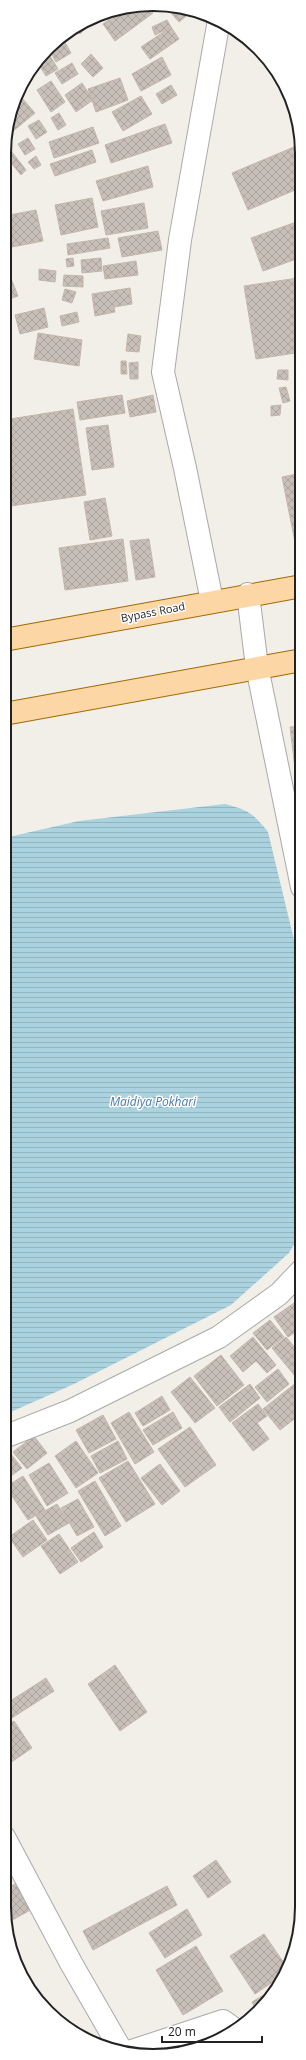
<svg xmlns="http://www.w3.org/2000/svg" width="306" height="2060" font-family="'Open Sans',sans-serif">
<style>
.water{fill:url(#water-rules)}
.building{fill:url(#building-cross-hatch);stroke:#c4b6ab}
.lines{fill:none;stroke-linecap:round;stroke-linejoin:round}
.minor-casing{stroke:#a9a9a9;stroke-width:24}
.major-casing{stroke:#a06b00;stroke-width:24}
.minor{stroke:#fff;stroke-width:22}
.major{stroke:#fcd6a4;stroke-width:22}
.labels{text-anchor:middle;stroke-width:3;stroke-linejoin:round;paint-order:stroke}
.street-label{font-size:11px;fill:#222;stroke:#fff}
.water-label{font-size:12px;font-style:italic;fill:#4a7aab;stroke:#fff}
.rim{fill:none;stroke:#222;stroke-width:2}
</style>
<defs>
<pattern id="water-rules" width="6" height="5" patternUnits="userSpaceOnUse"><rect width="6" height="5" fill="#aad3df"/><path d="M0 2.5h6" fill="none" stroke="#92b5bf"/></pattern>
<pattern id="building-cross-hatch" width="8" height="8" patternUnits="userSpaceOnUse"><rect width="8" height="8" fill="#c7bfb8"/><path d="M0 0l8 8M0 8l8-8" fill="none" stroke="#aba49e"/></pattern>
</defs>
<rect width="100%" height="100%" fill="#f2efe9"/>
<path class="water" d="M225,804c23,6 28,9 43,28l34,141v258l-13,22 -58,52 -157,79 -70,31v-577l75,-17z"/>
<path class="building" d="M164,5l27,7 -12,10z
M148,6l5,7 -38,28 -12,-17 19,-14z
M99,15l-19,19 -5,-5z
M167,20l4,7 -16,8 -3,-8z
M171,27l8,12 -29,20 -9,-12z
M63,39l8,14 -15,9 -7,-13z
M47,51l11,18 -12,7 -8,-13z
M91,54l12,14 -10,9 -12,-13z
M162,57l9,18 -30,16 -9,-17z
M72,63l6,11 -16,10 -7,-11z
M120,78l8,22 -32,12 -8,-23z
M51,81l14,21 -14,10 -14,-22z
M82,83l11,17 -17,12 -11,-17z
M171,85l6,10 -15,9 -6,-10z
M141,96l11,18 -29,17 -11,-19z
M22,98l13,15 -23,19 -4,-4 7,-24z
M59,113l7,12 -8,5 -7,-12z
M39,120l8,12 -11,7 -8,-13z
M165,124l7,19 -61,20 -6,-18z
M93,127l6,16 -45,15 -5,-16z
M28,138l7,11 -10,6 -7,-11z
M8,147l18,23 -5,5 -17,-21v-4z
M294,147l8,18v22l-54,23 -16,-37z
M92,150l4,12 -41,14 -5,-12z
M36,156l5,9 -7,4 -6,-7z
M148,166l5,21 -50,14 -7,-20z
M4,169l6,6 -6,6z
M92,198l6,29 -37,8 -6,-30z
M144,203l4,25 -42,7 -5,-24z
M36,210l7,31 -36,7 -3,-14v-18z
M302,220v37l-39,14 -12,-33z
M158,231l4,19 -40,7 -4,-19z
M108,238l2,10 -42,7 -1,-11z
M73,258l1,8 -7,1 -1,-8z
M101,258l1,13 -20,2 -1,-13z
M4,261l14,35 -14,5z
M136,261l2,14 -33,4 -2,-13z
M39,269l17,2 -1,11 -16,-2z
M64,275l19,1v11l-20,-1z
M298,278l4,23v51l-46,7 -12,-73z
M130,288l2,16 -18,3 1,5 -20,4 -3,-22z
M65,289l11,3 -4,11 -10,-3z
M44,308l4,19 -28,7 -5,-19z
M77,312l2,10 -17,4 -2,-10z
M38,333l44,7 -3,26 -45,-7z
M128,334l13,2 -2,16 -13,-1z
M121,361h5l1,13h-6z
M138,362v17h-8l-1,-16z
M278,370h10v10l-11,-1z
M286,387l4,14 -7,2 -4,-15z
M122,395l3,18 -45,7 -3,-18z
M153,395l3,17 -26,5 -3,-16z
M281,405l-1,10 -9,1v-10z
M73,409l13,86 -82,12v-87z
M108,425l6,42 -22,3 -6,-42z
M302,473v83l-4,1 -16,-80z
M105,498l7,38 -22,4 -6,-38z
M123,539l5,42 -63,9 -6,-42z
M149,539l6,38 -19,3 -6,-39z
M302,726v99l-12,-98z
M294,1303l8,10v15l-14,9 -14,-20z
M270,1320l14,17 -17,13 -14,-17z
M253,1337l23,28 -9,8 -11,-12 -13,11 -13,-16z
M286,1337l16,19v15l-7,5 -23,-28z
M302,1337v11l-6,-7z
M221,1355l23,30 -27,21 -23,-30z
M278,1369l11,15 -22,18 -12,-15z
M190,1377l25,31 -20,15 -24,-31z
M297,1382l5,7v24l-22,17 -17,-21z
M250,1384l10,14 -30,24 -11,-15z
M162,1396l8,14 -27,16 -8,-13z
M258,1404l9,12 -10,7 12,16 -16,12 -21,-28z
M129,1412l25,40 -19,12 -24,-41z
M173,1412l9,16 -29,17 -10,-15z
M103,1415l13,24 -27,14 -13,-23z
M190,1427l26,38 -31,22 -27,-38z
M34,1436l13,17 -20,16 -14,-17z
M76,1441l22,32 -22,15 -21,-32z
M118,1441l9,18 -27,14 -9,-17z
M10,1453l12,15 -18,13v-24z
M128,1461l27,43 -29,18 -27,-44z
M49,1463l19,30 -21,13 -18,-31z
M160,1464l20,27 -18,14 -21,-27z
M23,1476l22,34 -17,10 -22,-33z
M95,1481l26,45 -16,10 -27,-45z
M78,1499l16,28 -17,9 -16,-28z
M57,1504l12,19 -21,12 -12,-19z
M4,1517l7,11 -7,5z
M33,1520l14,20 -24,17 -14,-20z
M94,1532l9,15 -22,15 -10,-14z
M59,1534l19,28 -18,12 -19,-28z
M115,1665l32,47 -27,19 -32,-47z
M46,1678l8,13 -50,32v-18z
M14,1721l18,27 -28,19v-39z
M216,1860l15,22 -23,16 -15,-22z
M19,1882l15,26 -27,15 -3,-16v-17z
M167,1886l10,19 -84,45 -10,-19z
M187,1909l15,26 -37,23 -16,-25z
M264,1934l24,35 -2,4 -31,21 -25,-38z
M196,1946l27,45 -40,24 -27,-45z
M275,1988l-18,23 -5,-9z"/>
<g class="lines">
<defs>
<path id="minor" d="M248,594l9,73 45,220
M212,601l-27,-133 -22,-96 17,-132 39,-220
M4,1437l66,-26 149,-74 60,-43 23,-24
M4,1837l67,126 50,87
M129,2052l94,-31 11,8"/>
<path id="major" d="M4,640l298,-54
M4,714l298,-54"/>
</defs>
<use href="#minor" class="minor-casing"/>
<use href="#major" class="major-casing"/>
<use href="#minor" class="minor"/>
<use href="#major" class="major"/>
</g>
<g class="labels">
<g class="street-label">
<text transform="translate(153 612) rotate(-11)" y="4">Bypass Road</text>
</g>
<g class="water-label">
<text x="153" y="1106">Maidiya Pokhari</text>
</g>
</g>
<path d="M0 0H306V2060H0ZM153 11H153A142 142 0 0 1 295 153V1907A142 142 0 0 1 153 2049H153A142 142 0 0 1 11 1907V153A142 142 0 0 1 153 11Z" fill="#fff" fill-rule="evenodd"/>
<path class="rim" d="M153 11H153A142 142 0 0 1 295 153V1907A142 142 0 0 1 153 2049H153A142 142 0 0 1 11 1907V153A142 142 0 0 1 153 11Z"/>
<path d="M162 2036v6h100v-6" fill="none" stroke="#222222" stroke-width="2"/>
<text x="168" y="2036" font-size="12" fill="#222222" stroke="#ffffff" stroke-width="3" paint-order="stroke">20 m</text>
</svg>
